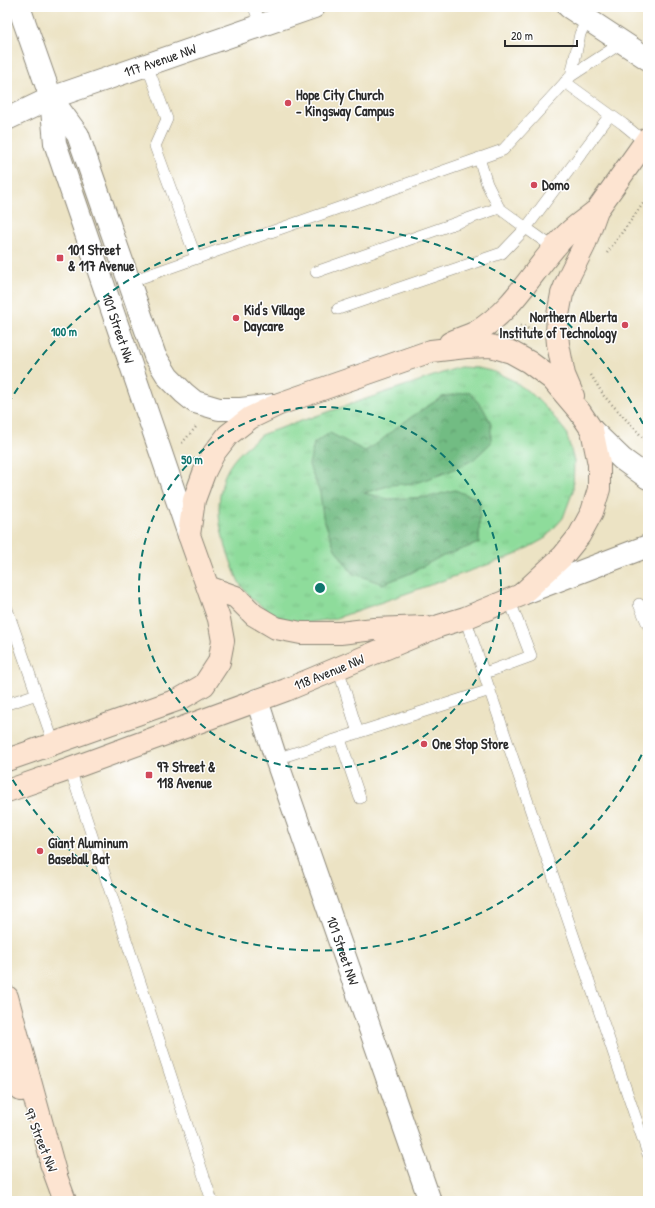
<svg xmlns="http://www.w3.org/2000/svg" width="655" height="1208" font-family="'Patrick Hand',sans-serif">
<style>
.grass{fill:url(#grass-tufts);stroke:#5c8463}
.forest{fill:url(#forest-crowns);stroke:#4e7457}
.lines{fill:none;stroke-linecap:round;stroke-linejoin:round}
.service-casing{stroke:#8c8778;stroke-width:12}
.minor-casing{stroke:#8c8778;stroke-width:24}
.tertiary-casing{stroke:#8c8778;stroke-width:24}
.secondary-casing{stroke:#8c8778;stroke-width:24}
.path{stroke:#8c8778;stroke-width:2.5;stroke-dasharray:1 3;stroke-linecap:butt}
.service{stroke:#fff;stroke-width:11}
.minor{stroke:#fff;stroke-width:22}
.tertiary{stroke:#fff;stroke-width:22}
.secondary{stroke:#fde4d1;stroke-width:22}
.ring{fill:none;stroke:#0f766e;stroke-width:2;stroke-dasharray:7 5}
.poi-dot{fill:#d1495b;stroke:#fff;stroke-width:1.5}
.labels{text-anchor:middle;stroke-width:3;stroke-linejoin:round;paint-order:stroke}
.street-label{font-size:14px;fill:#2b2b2b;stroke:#fff}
.poi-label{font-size:14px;font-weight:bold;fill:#2b2b2b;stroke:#fff;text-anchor:start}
.centre{fill:#0f766e;stroke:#fff;stroke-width:2}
.ring-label{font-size:12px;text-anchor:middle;font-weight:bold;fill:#0f766e;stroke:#fff;stroke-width:3;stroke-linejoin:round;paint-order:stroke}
</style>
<defs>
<pattern id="grass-tufts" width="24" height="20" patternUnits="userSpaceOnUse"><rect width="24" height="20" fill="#8edc9b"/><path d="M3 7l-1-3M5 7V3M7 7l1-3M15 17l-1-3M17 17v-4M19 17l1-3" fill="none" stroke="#7bbd86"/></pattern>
<pattern id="forest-crowns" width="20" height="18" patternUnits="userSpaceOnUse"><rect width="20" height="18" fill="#72bc83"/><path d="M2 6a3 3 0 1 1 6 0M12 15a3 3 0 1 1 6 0" fill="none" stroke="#5e996b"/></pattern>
</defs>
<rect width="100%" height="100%" fill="#fff"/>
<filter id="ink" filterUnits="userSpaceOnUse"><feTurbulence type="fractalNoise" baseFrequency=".025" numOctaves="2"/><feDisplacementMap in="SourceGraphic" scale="8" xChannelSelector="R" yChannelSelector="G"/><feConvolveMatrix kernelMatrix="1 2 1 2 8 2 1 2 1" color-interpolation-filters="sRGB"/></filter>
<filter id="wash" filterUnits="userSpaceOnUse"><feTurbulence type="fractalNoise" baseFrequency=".012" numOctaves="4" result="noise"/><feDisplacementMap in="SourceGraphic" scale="16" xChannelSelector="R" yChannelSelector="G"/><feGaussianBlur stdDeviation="0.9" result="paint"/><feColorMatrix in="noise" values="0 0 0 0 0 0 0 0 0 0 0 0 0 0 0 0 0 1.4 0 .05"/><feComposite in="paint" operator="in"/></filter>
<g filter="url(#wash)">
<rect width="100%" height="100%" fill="#ece3c4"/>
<path class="grass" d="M460,367l18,1 17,4 19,9 19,14 17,17 16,20 8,29 -1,30 -10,27 -19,21 -29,16 -181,64c-12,1 -31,6 -43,3 -16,-4 -39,-21 -49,-35 -5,-7 -8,-17 -11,-25 -10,-28 -16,-48 -9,-77 1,-4 2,-9 4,-12 8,-18 23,-28 37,-39z"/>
<path class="forest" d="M469,392l14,16 8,15v20l-18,17 -25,12 -33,11 -24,2 -27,8 24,6 41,-2 26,-7 25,10 -1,43 -41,15 -27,15 -28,11 -31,-11 -17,-24 -12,-32 -3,-24 -11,-28 5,-22 16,-10 35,18 13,-8 19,-16 26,-18 19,-12z"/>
</g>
<g filter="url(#ink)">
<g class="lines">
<defs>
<path id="service" d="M254,7l7,19
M147,65l20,54 -12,27 41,112
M571,76l9,-42 7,-15
M565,82l58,42 22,18
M554,248l-28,-20 84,-113
M316,272l183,-64
M129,282l374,-132 68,-74 52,-34
M338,309l164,-56 24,-25 -27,-20 -12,-24 -8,-26
M639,604l9,21
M7,609l47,135
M465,618l183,536
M338,668l20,65
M485,673l46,-17 -22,-57
M7,704l30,-10
M340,739l20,59
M276,759l214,-69
M70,769l142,432"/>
<g id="minor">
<path d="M569,7l79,52"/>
<path id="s1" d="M7,119l44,-21 263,-91"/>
<path id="s2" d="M257,700l19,59 154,442"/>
</g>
<g id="tertiary">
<path id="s3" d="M19,7l32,91 4,45 134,392"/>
<path d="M51,98l27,37 77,221 13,21 16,16 11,9 24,7h22l33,-4"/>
<path d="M592,430l30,29 26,19"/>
<path d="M522,594l126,-48"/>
</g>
<path id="secondary" d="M450,343c8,-4 18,-7 26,-11 38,-22 58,-64 88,-95 9,-10 22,-18 33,-27
M573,396l-9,-21 -6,-31 -1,-11 1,-18 4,-21 8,-20 14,-28 13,-36 51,-72
M208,587l28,10 18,18 22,13 25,5h39l34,-4 51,-2
M7,760l173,-61 24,-14 15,-23 4,-21 -4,-22 -30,-84 5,-35 10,-27 10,-20 14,-18 22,-17 29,-14 152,-53 35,-4 25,-1 20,6 18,10 23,17 28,33 12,18 7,34v25l-7,23 -13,24 -16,20 -42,39 -56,23 -26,8 -153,64 -216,79 -63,22
M7,997l49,179
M7,1058l14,32
M51,1163l14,38"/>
</defs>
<use href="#service" class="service-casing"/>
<use href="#minor" class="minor-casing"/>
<use href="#tertiary" class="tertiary-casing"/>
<use href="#secondary" class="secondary-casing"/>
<path class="path" d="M607,253l41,-56
M520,325l14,6
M591,375l13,21 44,47
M182,443l14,-16"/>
<use href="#service" class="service"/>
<use href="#minor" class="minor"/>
<use href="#tertiary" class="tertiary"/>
<use href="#secondary" class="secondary"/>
</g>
</g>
<g class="ring">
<circle cx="320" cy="588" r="181"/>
<path d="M647 744A362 362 0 0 1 8 772M8 404A362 362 0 0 1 647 432"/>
</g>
<g class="poi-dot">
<circle cx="288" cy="103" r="4"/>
<circle cx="534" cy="185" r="4"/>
<rect x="56" y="254" width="8" height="8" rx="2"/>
<circle cx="236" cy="318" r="4"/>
<circle cx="625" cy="325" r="4"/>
<circle cx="424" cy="744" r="4"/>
<rect x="145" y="771" width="8" height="8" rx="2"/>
<circle cx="40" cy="851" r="4"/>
</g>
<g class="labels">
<g class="street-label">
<text dy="5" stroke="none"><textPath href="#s1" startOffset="164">117 Avenue NW</textPath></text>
<text dy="5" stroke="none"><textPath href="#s3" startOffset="338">101 Street NW</textPath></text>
<text transform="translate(329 672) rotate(-22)" y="5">118 Avenue NW</text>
<text dy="5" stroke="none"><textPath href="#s2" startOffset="265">101 Street NW</textPath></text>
<text transform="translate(41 1140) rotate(68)" y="5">97 Street NW</text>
</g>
<g class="poi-label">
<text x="296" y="100">Hope City Church<tspan x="296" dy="16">- Kingsway Campus</tspan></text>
<text x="542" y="190">Domo</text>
<text x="68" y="255">101 Street<tspan x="68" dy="16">&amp; 117 Avenue</tspan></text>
<text x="244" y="315">Kid's Village<tspan x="244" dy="16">Daycare</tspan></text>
<text x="617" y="322" text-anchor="end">Northern Alberta<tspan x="617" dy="16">Institute of Technology</tspan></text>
<text x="432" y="749">One Stop Store</text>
<text x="157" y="772">97 Street &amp;<tspan x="157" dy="16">118 Avenue</tspan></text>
<text x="48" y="848">Giant Aluminum<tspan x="48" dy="16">Baseball Bat</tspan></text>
</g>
</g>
<circle cx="320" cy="588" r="6" class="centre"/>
<g class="ring-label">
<text x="64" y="336">100 m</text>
<text x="192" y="464">50 m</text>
</g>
<rect width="655" height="1208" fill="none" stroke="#fff" stroke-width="24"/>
<path d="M505 40v6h72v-6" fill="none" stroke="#2b2b2b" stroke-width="2"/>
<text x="511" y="40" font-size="12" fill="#2b2b2b" stroke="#ffffff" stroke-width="3" paint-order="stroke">20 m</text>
</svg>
